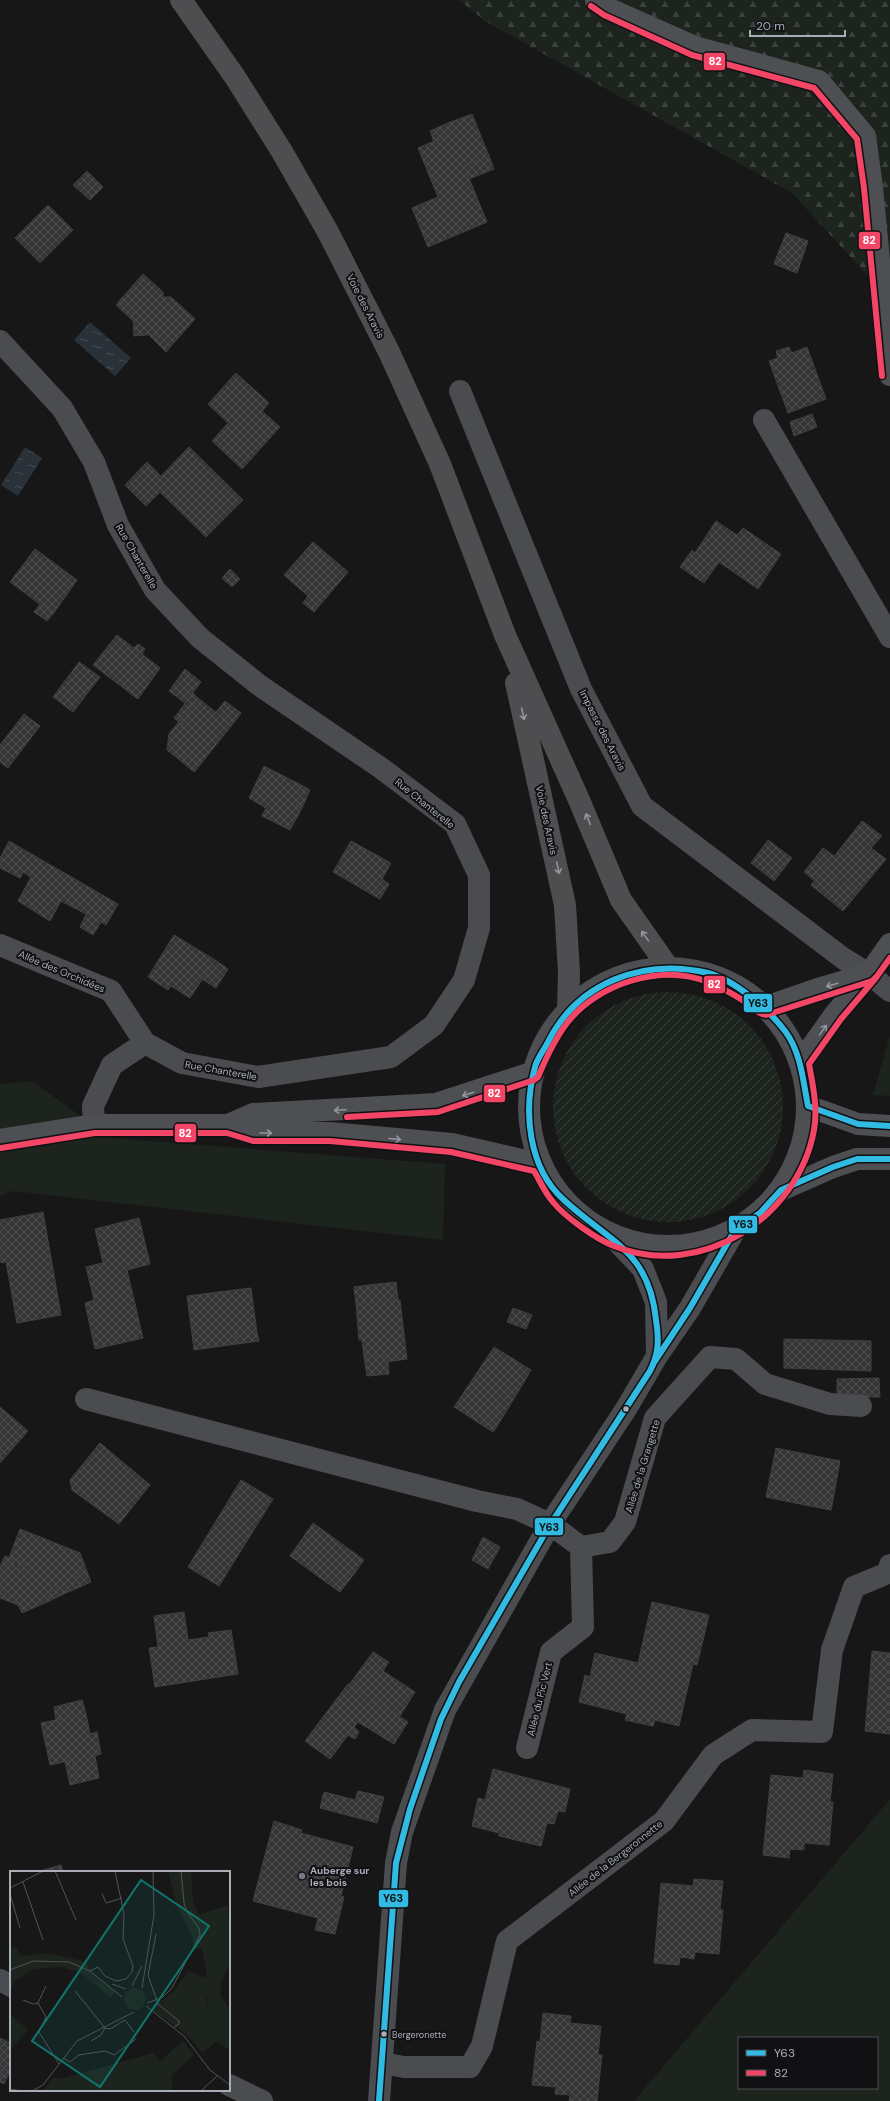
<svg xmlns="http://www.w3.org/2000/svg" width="890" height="2101" font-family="'DM Sans',sans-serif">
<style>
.grass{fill:#1d241e;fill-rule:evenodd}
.forest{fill:url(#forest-firs)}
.garden{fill:url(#garden-furrows)}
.water{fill:url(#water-ripples)}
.building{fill:url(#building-cross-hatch);stroke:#3f4043}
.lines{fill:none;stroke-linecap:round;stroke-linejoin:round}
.minor{stroke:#4b4c50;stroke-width:22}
.major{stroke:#4d4f52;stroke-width:22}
.highway{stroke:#4e4e51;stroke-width:22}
.bus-1-casing{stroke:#111113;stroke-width:9}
.bus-2-casing{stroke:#111113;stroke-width:9}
.bus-1{stroke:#31bbe3;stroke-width:6}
.bus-2{stroke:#f34667;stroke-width:6}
.oneway{stroke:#92959e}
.oneway2{stroke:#91969e}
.bus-dot{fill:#a8adb8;stroke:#111113;stroke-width:1.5}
.poi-dot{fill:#757880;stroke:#111113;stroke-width:1.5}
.labels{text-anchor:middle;stroke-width:4;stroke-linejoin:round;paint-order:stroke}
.bus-label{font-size:9px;fill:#a8adb8;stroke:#111113;text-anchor:start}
.street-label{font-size:10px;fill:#a8adb8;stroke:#111113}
.poi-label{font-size:10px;font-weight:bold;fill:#a8adb8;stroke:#111113;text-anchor:start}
.inset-road{fill:none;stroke:#515357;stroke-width:1}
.view{fill:#0f766e;fill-opacity:0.15;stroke:#0f766e;stroke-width:2}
.inset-edge{fill:none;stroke:#a8adb8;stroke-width:2}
.line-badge{stroke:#111113;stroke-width:1.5}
.badge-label{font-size:11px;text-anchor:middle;font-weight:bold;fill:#fff}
.pale-badge-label{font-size:11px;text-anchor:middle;font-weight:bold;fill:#111}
</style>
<defs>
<pattern id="forest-firs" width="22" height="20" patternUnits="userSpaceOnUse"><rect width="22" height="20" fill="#1d241e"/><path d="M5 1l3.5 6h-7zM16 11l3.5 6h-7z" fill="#3b413d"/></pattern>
<pattern id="garden-furrows" width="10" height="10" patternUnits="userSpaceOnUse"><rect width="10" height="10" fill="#1d241e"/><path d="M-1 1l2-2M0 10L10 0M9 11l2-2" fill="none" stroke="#3b413d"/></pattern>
<pattern id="water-ripples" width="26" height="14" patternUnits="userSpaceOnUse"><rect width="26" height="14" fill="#2a3239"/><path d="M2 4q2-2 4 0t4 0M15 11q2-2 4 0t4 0" fill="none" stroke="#464d54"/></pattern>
<pattern id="building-cross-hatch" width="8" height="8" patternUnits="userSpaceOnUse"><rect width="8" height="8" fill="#353536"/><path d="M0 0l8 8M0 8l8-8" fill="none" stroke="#4f5051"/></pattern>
</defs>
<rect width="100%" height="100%" fill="#171717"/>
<path class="grass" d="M890,1036v60l-17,-1z
M32,1081l79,57 334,26 -2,76 -429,-49 -14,5v-112z
M890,1799v302h-256zM739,2038h138v50h-138z"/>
<path class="forest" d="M459,0h431v300l-98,-107 -307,-172z"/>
<path class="garden" d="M553 1107a115 115 0 1 1 230 0a115 115 0 1 1-230 0Z"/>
<path class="water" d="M90,322l41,36 -16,18 -41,-36z
M25,447l17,11 -24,38 -17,-11z"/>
<path class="building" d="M472,114l17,42 -25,10 23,56 -59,25 -16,-39 26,-11 -20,-49 33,-14 -3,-11z
M448,123l3,11 -17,8 -4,-11z
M489,156l5,13 -25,10 -5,-13z
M87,171l16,16 -13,13 -17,-15z
M48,205l25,25 -33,33 -25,-25z
M786,233l22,8 -11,32 -23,-9z
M143,274l20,18v5h8l24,22 -24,27 -13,-12 -24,2 -1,-24 -13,-12z
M120,300l13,12v9l-17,-16z
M158,334l13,12 -5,6 -17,-17z
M789,347l3,6 15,-6 19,52 -38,14 -19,-52 9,-3 -2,-7z
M236,373l33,30 -7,8 18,16 -38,42 -30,-28 16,-18 -20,-19z
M812,414l5,13 -23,9 -4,-14z
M189,447l54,53 -37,37 -46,-45 -14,14 -21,-21 22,-23 14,14z
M716,521l21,14 6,-7 38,26 -23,35 -39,-27 -15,21 -24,-16 12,-17 3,3z
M313,542l35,30 -34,40 -11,-9 5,-7 -24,-21z
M35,549l42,31 -24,34 -43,-32z
M230,569l10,10 -8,8 -10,-9z
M40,604l13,10 -6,7 -13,-9z
M117,635l43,33 -22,31 -45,-34z
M138,644l7,5 -3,5 -8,-6z
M79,662l21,15 -27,35 -20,-15z
M185,669l16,13 -16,21 -16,-12z
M193,693l5,5 -19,24 -5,-4z
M198,698l34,27 -32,40 -11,-9 -13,1 -9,-7 2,-16 8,-10h7l6,-8 -4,-3z
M225,701l16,12 -9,12 -16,-13z
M186,713l4,3 -6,8h-7z
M24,714l16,12 -32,42 -8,-6v-17z
M189,756l11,9 -6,7 -18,-15z
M264,766l41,21 -9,18 6,3 -12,22 -28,-14 4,-8 -17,-10z
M305,787l5,3 -8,18 -6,-3z
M862,821l20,15 -11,12 15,11 -29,35 -32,-26z
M768,840l24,18 -18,23 -23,-18z
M9,841l109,63 -12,21 -5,-3 -8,13 -13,-8 6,-13 -25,-13 -11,20 -32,-20 13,-24 -8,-5 -3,6 -20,-10v-10z
M351,841l40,22 -18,32 -40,-23z
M823,848l11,8 -19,25 -11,-9z
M825,868l32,26 -14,17 -32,-26z
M382,879l7,5 -9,15 -7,-4z
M174,935l41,25 -25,38 -19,-12 -3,4 -20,-13z
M215,960l13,9 -12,19 -14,-9z
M43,1212l18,103 -44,8 -11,-61 -5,1 -1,-7v-36z
M139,1218l11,46 -23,6 16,68 -48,11 -10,-46 9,-3 -8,-33 17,-4 -8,-34z
M396,1282l2,18 -27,3 -2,-18z
M369,1285l2,18 -15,1 -2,-17z
M251,1288l6,45 -21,2 1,9 -43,6 -7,-54z
M400,1300l7,59 -22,3 -1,-7 -20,2 -2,-17h-3l-3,-36z
M513,1308l19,7 -6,14 -19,-7z
M257,1333l2,8 -22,3 -1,-9z
M784,1339l87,2v30l-87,-3z
M494,1347l37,23 -13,22 -7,-4 -22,35 7,5 -3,4 -39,-25z
M384,1355l1,7h3l1,12 -22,2 -3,-19z
M879,1378l1,19h-43v-18z
M511,1388l7,4 -22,36 -7,-5z
M0,1407l28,24 -28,32z
M100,1443l50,42 -31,39 -47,-34 -2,-10z
M776,1448l64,13 -7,39 -36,-7 -2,10 -29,-6z
M241,1480l32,19 -54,87 -31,-19z
M797,1493l36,7 -2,10 -36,-7z
M313,1523l51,37 -10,14 -4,-2 -13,18 -47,-34z
M20,1529l60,24 6,16 -12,5 6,13 -12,5 -15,-6 -6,16 -25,11 -9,-18 -13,-5v-23l2,-5 22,9 2,-7 -17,-6z
M483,1537l17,10 -12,22 -16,-9z
M5,1556l21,8 -2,7 -22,-9z
M86,1569l5,13 -11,5 -6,-13z
M350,1572l4,2 -14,18 -3,-2z
M53,1586l15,6 -21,10z
M0,1590l13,5 5,10 -18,-7z
M652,1602l57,13 -12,50 -4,-1 -14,62 -24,-6 -2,6 -28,-6 2,-6 -48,-12 6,-27 5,2 5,-24 43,10z
M184,1612l4,28 21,-3 -1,-4 23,-3 7,44 -83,13 -6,-39 9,-1 -4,-31z
M872,1651l18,2v81l-25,-3z
M373,1652l16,10 -6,9 32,21 -15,24 -51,-31z
M348,1684l60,38 -14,22 -36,-22 -28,37 -25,-18z
M82,1700l4,14 -30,6 -2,-13z
M86,1714l4,20 7,-2 4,22 -6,2 4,22 -21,5 -6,-23 -22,5 -9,-42z
M354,1727l5,5 -4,7 -7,-4z
M72,1760l6,23 -8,2 -5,-23z
M493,1769l77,20 -5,23 -7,-1 -4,13 -7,-1 -6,23 -42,-10v-3l-27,-7 6,-28 7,2z
M804,1770l29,4 -3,28h3l-4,43 -25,-2v7l-14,-1 -1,9 -26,-3 8,-80 32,3z
M358,1791l26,6 -7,26 -57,-15 4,-16 31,8z
M274,1821l28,9 -1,3 52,14 -12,49 3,1 -9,37 -20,-4 3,-12 -65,-17z
M61,1865l2,7h-27z
M694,1879l29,2 -3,29h3l-4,44 -24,-2 -1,7 -14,-2 -1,8 -25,-2 7,-80 32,3z
M543,2013l28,3 -1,7 31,3 -3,29h4l-5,46h-28l1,-6 -15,-1 1,-7 -24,-2 5,-44 3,1z
M0,2038l11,5v23l-5,-2 -6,14z
M6,2064l5,2v3l-7,15 -4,-2v-4z"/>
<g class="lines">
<path class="minor" d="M0,341l62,67 32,54 24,63 37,65 45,48 59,47 122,83 74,56 24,51v53l-15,52 -30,45 -43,32 -133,20 -76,-14 -37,-20 -33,22 -19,41 1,19
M460,391l121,298 61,117 202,153 25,15 21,17
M764,420l126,217
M0,945l111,46 34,52
M612,1236l31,33 13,33 1,54
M86,1399l391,102 40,8 33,15 31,23 29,-5 15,-20 30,-104 55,-61 26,2 29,25 65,20 31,2
M527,1748l24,-96 32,-25 -2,-80
M0,1980l11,6
M382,2063l22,4h66l12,-21 25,-105 157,-120 49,-66 39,-25 70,2 10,-82 22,-63 34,-14 2,-8
M229,2085l33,16
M379,2101l17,-238 6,-31 43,-122 105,-186 76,-115 31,-53 33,-48 45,-78"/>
<path class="major" d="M596,0l11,8 88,39 124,34 46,55 7,51 18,188
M529 1107a139 139 0 1 1 278 0a139 139 0 1 1-278 0Z
M766,1007l55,-19 48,-14
M801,1062l34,-48 34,-40 21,-30
M808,1106l50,18 32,2
M228,1125l25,-11 183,-10 95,-31
M0,1140l94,-15h134l26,8h76l122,11 87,20
M781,1190l52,-23 24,-8h33"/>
<path class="highway" d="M181,0l54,77 46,73 47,82 61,120 51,112 65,171 74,165 42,100 47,67
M516,683l49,222 4,68 -1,36"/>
<defs>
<path id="bus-1" d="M653,1364l37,-56 45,-78 25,-17 21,-23 52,-23 24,-8h33
M379,2101l17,-238 14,-54 31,-90 18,-37 89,-154 102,-157c9,-17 9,-33 6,-51 -7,-70 -47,-78 -92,-120 -36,-32 -41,-89 -29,-133 2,-8 8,-16 12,-23 30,-62 96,-86 161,-71 27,7 61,37 77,58 16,21 18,50 23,75l50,18 32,2"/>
<path id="bus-2" d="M591,6l13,9 88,40 122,33 43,51 7,49 18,188
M347,1117l91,-5 96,-32 4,-3c8,-19 16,-37 29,-54 30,-39 94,-60 141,-41 12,4 22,11 33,17 7,5 16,15 25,16l106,-34 6,-6
M1,1148l94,-15h132l26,8h77l121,11 83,19c6,10 11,22 19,31 12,15 43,37 61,44 86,35 184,-28 200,-116 4,-22 -1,-44 -5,-66l32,-45 34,-40 15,-21"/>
</defs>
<use href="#bus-1" class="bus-1-casing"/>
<use href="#bus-2" class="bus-2-casing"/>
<use href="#bus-1" class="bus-1"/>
<use href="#bus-2" class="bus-2"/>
</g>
<defs><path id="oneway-shaft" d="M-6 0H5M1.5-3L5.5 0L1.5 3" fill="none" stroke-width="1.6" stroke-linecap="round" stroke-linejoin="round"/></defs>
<g class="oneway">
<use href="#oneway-shaft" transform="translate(523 714) rotate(77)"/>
<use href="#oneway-shaft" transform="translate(588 819) rotate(-113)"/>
<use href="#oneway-shaft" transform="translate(558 868) rotate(78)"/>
<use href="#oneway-shaft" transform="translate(645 936) rotate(-126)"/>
</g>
<g class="oneway2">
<use href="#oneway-shaft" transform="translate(832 985) rotate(164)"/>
<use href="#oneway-shaft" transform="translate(823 1030) rotate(-55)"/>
<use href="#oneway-shaft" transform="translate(468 1094) rotate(162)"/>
<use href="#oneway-shaft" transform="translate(340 1110) rotate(177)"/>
<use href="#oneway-shaft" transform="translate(266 1133)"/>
<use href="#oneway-shaft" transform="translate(395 1139) rotate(5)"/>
</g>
<g class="bus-dot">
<circle cx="626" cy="1409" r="3.5"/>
<circle cx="384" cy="2034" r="3.5"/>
</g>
<circle class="poi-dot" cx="302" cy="1876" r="4"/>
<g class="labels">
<g class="bus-label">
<text x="392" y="2038">Bergeronette</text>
</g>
<g class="street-label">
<text transform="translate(366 306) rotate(63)" y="4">Voie des Aravis</text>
<text transform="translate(137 556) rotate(60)" y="4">Rue Chanterelle</text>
<text transform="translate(603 730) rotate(63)" y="4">Impasse des Aravis</text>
<text transform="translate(425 803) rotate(39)" y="4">Rue Chanterelle</text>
<text transform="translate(547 820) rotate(78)" y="4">Voie des Aravis</text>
<text transform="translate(62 971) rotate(23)" y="4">Allée des Orchidées</text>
<text transform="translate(221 1070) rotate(10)" y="4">Rue Chanterelle</text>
<text transform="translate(642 1466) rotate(-73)" y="4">Allée de la Grangette</text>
<text transform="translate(539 1699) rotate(-76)" y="4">Allée du Pic Vert</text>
<text transform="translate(615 1858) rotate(-38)" y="4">Allée de la Bergeronnette</text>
</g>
<g class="poi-label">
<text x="310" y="1874">Auberge sur<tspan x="310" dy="12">les bois</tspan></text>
</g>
</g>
<g transform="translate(10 1871)">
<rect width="220" height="220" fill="#171717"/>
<path d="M0,67l2,10 3,-1 7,9 25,-3 32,7 8,4 4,9 24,19 -4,6 -31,-26 -20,-5 -27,2 -18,12 -5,11zM178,100l19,7 -4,11 9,31 1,12 -3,13 -8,1v7l-16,-19 -35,-25 23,-18zM0,143l18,16 -18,20zM173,170l11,14 -22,20v16h-130l13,-14 5,2 93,-26 7,8z" fill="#1d241e"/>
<path d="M158,0h23l2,29 5,15 30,-10 2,59 -8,17 -2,14 10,14v42l-13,-10 -15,12v-7l7,-1 -1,-8 5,-5 -6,-34 -8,-14 8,-7 -5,-29 -8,1 -2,-14 -15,-29z" fill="#1d241e"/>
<path d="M114 128a11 11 0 1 1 22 0a11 11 0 1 1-22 0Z" fill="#1d241e"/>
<path class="inset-road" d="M45,0l21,49M13,11l20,58M0,17l33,-17M92,22l4,10 16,-5M0,23l10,34M146,63l-8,41 10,29 21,17v3l-5,3M0,99l23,-9 36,1 21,9 32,26M80,100l8,-4 7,9 11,5 10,-2 6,-7 1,-6 -10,-27 1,-25 -9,-43M102,113l14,5M122,115l10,-20M132,117l12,-73 -1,-44M65,120l30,37 5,1 15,-9 9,12M13,129l10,4 5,-1 8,14 -7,15 20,32M28,132l8,-17M137,132l16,-6 9,-9 28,-53 -1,-7 -12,-16 -3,-9 -3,-32M136,135l38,30 26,34 20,15M81,170l10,-6 4,-7M53,187l7,4 9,-7 26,-4 9,4 22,-16M0,218l12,2M22,220l11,-6 34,-44 57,-29M191,220l16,-15"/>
<path class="view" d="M131,9l68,46 -109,161 -68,-46z"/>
<rect width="220" height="220" class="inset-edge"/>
</g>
<g class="line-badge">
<rect x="703" y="52" width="23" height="19" rx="4" fill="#f34667"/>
<rect x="858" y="231" width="23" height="19" rx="4" fill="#f34667"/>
<rect x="703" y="975" width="23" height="19" rx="4" fill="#f34667"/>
<rect x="743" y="993" width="30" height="20" rx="4" fill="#31bbe3"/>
<rect x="483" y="1084" width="23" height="19" rx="4" fill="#f34667"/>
<rect x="174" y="1123" width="23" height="20" rx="4" fill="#f34667"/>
<rect x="728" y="1215" width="30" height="19" rx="4" fill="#31bbe3"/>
<rect x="534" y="1517" width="30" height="19" rx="4" fill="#31bbe3"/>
<rect x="378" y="1889" width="31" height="19" rx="4" fill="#31bbe3"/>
</g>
<g class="badge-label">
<text x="715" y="65">82</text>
<text x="869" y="244">82</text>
<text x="714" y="988">82</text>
<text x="494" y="1097">82</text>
<text x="185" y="1137">82</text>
</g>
<g class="pale-badge-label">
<text x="758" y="1007">Y63</text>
<text x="743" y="1228">Y63</text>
<text x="549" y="1531">Y63</text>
<text x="393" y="1902">Y63</text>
</g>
<rect x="738" y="2037" width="140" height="52" fill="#111113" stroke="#4d4f55"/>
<rect x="746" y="2050" width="20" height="6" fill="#31bbe3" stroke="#4d4f55"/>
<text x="774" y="2057" font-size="12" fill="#a8adb8">Y63</text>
<rect x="746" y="2070" width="20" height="6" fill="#f34667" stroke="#4d4f55"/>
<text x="774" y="2077" font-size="12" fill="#a8adb8">82</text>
<path d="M750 30v6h95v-6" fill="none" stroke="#a8adb8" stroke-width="2"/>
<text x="756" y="30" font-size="12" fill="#a8adb8" stroke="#111113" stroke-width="3" paint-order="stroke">20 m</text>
</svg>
